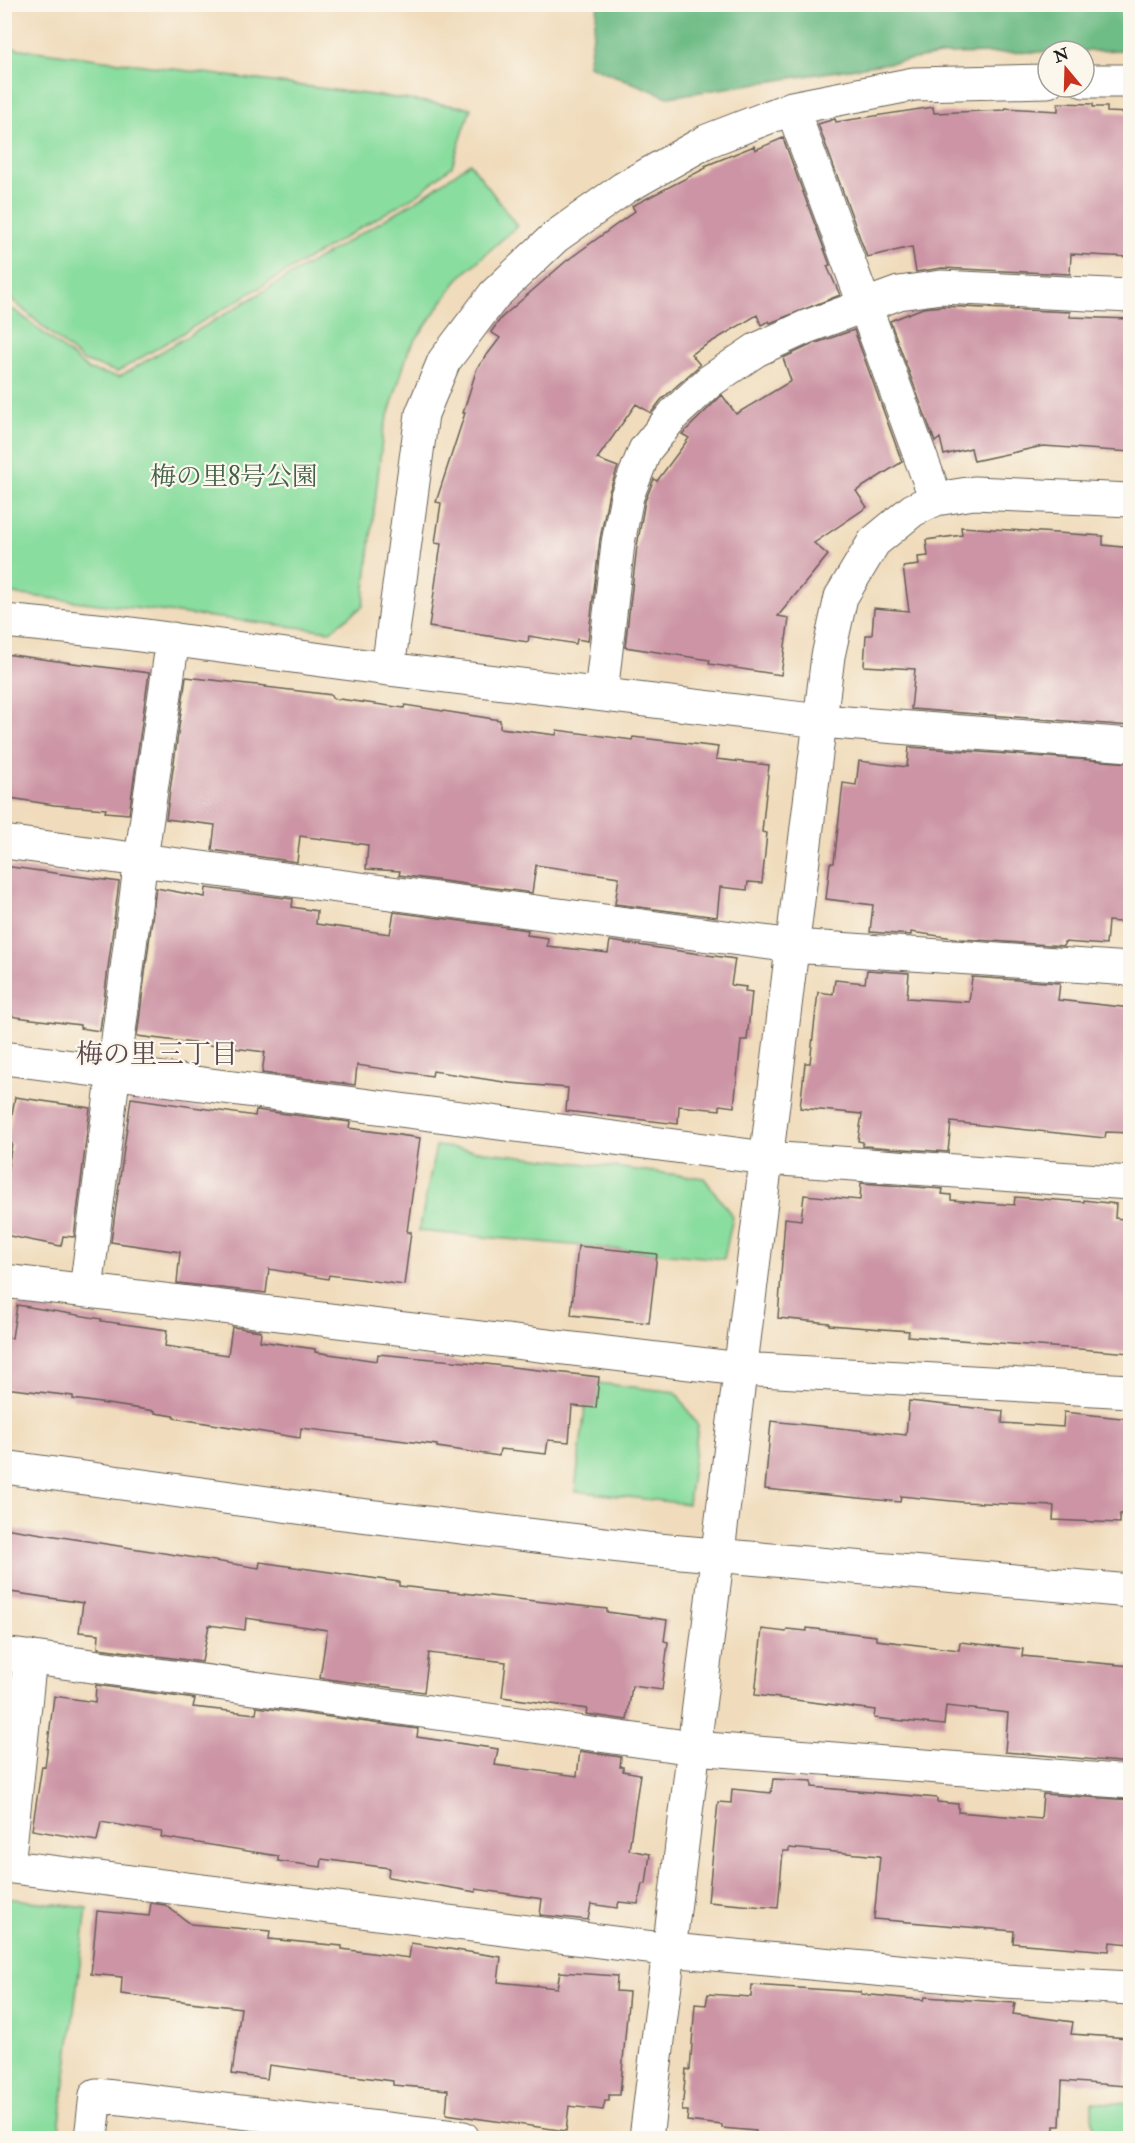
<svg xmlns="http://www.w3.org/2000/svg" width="1135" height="2143" font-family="'IM FELL Double Pica','Noto Serif JP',serif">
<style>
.green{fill:#89dd9f;stroke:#527c5e;stroke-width:1.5}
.forest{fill:#6ebc86;stroke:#456c51;stroke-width:1.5}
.building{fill:#cc94a5}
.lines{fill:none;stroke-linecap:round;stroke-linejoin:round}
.minor-casing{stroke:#665f54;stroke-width:35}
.minor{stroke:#fff;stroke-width:33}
.labels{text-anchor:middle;stroke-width:4.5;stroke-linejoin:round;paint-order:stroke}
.park-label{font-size:26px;fill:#42604a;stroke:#fbf7ec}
.neighbourhood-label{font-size:27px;fill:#5a464c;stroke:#fbf7ec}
</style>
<rect width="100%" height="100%" fill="#fbf7ec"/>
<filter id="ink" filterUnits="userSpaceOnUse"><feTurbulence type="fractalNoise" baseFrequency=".0167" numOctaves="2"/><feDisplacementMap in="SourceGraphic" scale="12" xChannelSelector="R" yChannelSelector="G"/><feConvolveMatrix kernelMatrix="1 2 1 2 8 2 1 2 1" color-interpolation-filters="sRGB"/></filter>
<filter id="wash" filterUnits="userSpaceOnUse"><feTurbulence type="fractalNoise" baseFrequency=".008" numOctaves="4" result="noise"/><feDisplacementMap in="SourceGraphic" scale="24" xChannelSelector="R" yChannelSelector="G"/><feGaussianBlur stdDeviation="1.35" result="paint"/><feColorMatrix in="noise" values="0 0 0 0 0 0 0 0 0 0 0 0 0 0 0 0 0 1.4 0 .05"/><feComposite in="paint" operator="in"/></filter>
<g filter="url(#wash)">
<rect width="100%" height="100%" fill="#f0dcbc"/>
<path class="green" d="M5,47l466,61 -19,58 -34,28 -301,178 -34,-11 -72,-62h-6z
M470,163l47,63 -58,52 -50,71 -26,83 -20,174 -33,25 -325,-38v-285l11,3 73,59 30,7 300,-178z
M436,1146l268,32 29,39 -9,42 -305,-28z
M588,1382l88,10 22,34 -10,78 -113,-13z
M5,1898l82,10 -29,230h-53z
M1092,2102l38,2v34h-37z"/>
<path class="forest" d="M598,5h532v45l-183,4 -279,43 -80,-32z"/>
<g id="blocks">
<path class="building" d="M1058,103l35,1v3h14v5l24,1v144l-60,-3 -1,20 -128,-6 -26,4 -4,-25 -45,10 -49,-133 17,-5 1,3 97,-15 1,6 71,-3v-2l53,3z
M783,138l47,127 -3,1 13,29 -70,28 -1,-2 -8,4 -4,-10 -66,39 9,11 -39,35 -10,13 -15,-9 -39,55 21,8 -9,25 -9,47 -12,102 -11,-2 -1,5 -47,-8 -1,6 -99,-15 12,-83 -6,-1 6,-40 -5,-1 29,-89h-2l14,-45 23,-30 -9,-6 10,-14 64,-56 70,-51 -3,-5 74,-38 -1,-2 49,-20 1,4z
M942,306l128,6v5l61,2v133l-88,-6 -69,15 -3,-13 -27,7 -4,-17 -5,4 -45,-121 33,-13z
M854,330l48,132 -46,29 11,16 -53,36 14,12 -50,61 11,2 -8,57 -72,-11 1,-4 -85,-13 12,-101 8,-45 9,-22 3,2 32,-43 -7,-4 40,-39 14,19 55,-33 -8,-23 30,-14z
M961,527l142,9v9l28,3v178l-220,-17 4,-40 -51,-3 2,-31h6l2,-27 35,3 -6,-44 16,-2 -1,-8 10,-1 -2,-16 36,-5z
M4,654l145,19 -20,141 -24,-2 1,-3 -52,-4 -50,-8z
M186,677l80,9 -1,1 67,8v3l72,10 1,-3 95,15v8l56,7 1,-5 75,10 1,-3 85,10 -2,12 53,6 -7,67 5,1 -5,50 -14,-1 -1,8 -27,-3 -3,30 -102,-13 4,-27 -83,-12 -4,28 -133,-18 1,-4 -34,-2 2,-24 -68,-9 -3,26 -85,-12 3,-25 -49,-6z
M909,747l222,16v160l-23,-2 -2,24 -42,-3v4l-103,-7 -50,-7v3l-41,-3 3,-27 -47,-6 4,-36h4l9,-80 13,2 3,-24 48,6z
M4,866l115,16 -19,149 -20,-3v-3l-64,-8 -12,-3z
M156,888l49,9 1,-9 87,11 -1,8 25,4 -1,13 74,10 4,-22 134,18 -1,5 21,3 -1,8 61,7 2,-12 125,18 -4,26 15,2 -1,4 7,1 -5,48h-6l-7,67 -14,-2v5l-41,-4 -1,18 -112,-13 2,-23 -58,-5 -77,-12 -1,5 -75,-11 -2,20 -93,-12 3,-21 -128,-16z
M867,970l42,3 -2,25 62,4 3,-25 88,6 -2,17 73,8v125l-25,-1 -1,6 -154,-16 -3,30 -85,-6v-4l-5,-1 4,-27 -62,-6 5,-45h5l8,-71 15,2 2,-14 30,3z
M15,1097l75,11 -16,129 -11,-1 -2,10 -57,-11v-46l8,-45h-5z
M131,1098l124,18 1,-6 94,12 -1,6 71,10 -13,94h4l-7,53 -75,-10 -1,4 -59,-10 -3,24 -89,-10 3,-31 -69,-10z
M861,1183l82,6 -1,5 9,1v5l63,5 1,-8 69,5v-2l32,4 -1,14 16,2v133l-223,-17 1,-5 -80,-6v-2l-51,-5 7,-100 16,2 3,-25 56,5z
M578,1246l79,8 -8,69 -78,-8z
M17,1305l85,14 -1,2 66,9 -2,16 63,9 4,-28 29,4 -1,10 55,8v3l62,9 1,-7 108,10 113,13 -3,31 -24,-2 -3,36 -21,-2 -2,14 -46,-5 -1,7 -62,-9v-2l-136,-17 -1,10 -126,-20v-2l-19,-3v-2l-82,-12v-3l-69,-8v-51l8,1z
M909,1401l94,10 -1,12 61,4 1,-15 67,7v95h-11v9l-67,-3 1,-14 -92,-4 -61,-6 -1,6 -135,-13 6,-68 135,14z
M4,1528l255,40 1,-6 139,20v4l208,23v3l60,8 -3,21 4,1 -6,48 -30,-4 -5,34 -41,-6 1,-5 -85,-12 4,-35 -77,-9 -5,39 -104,-14 7,-48 -81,-12 -1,12 -36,-5 -7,37 -104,-14 1,-14 -20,-2 4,-29 -79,-12z
M807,1628l69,8v4l83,10 1,-8 63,7 -1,7 109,10v97l-126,-11 3,-39 -62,-7 -2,19 -70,-7 1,-8 -120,-15 7,-66 24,3 1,-3 20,2z
M96,1685l99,14 -2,8 63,7 1,-7 161,22 -1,8 81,12 -3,16 82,11 3,-25 41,6 -1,10h3v4l17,3 -11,76 21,4 -4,30h-4l-4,20 -19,-2 -2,6 -26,-4 -3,16 -37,-4 -11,-1 2,-16 -66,-10v3l-88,-15 1,-9 -67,-9 -1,8 -43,-6v-5l-117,-19 1,-5 -61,-10 -4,19 -65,-11 10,-64 3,1 9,-71 41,6z
M773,1779l39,2v6l125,11v4l21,2v8l83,7 2,-25 88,6v144l-21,-2 -1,9 -96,-8 1,-12 -140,-12 6,-63 -91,-8v3h-6l-5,57 -70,-6 10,-100 13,1 1,-14 39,4z
M151,1903l14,2 26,19 79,7 -1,8 73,7v3l67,9 2,-15 90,14 -3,25 59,6 3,-16 57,4 -1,15 13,1 -9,103h-11v6h-4l-2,9 -34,-4 -3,25 -120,-17 2,-24 -55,-5v-4l-124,-16 -2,14 -35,-5 9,-66 -120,-14 1,-17 -31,-3 6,-63 52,5z
M752,1985l109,7v2l63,6 1,-3 90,6 -2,11 60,8 -2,12 58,4 -3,48 -64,-5 -2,45h-6l-1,13h-298l1,-8 -34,-3v-3l-35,-4 1,-10h-6l4,-42 4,1 5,-66 11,1 2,-11 43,3z"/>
</g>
</g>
<g filter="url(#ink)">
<use href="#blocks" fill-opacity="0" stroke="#665f54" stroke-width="1.5"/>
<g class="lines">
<defs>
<path id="minor" d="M1084,81h46
M792,108l144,391
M4,621l113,11 271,37 432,52 310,24
M388,669l34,-255 22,-53 50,-66 61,-58 69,-49 83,-47 85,-33 122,-24 134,-3
M601,694l17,-151 9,-47 18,-46 29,-36 36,-33 46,-31 50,-23 93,-34 42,-6 189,9
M4,842l789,104 337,23
M4,1058l762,100 364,25
M4,1281l736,88 390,22
M86,1290l55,-431 32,-220
M4,1467l322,44 320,38 484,42
M4,1654l690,94 436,34
M4,1866l666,84 335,31 125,7
M8,1866l22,-209
M91,2138l5,-43 367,43
M646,2138l182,-1482 13,-59 33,-55 39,-32 23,-11 38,-6 156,7"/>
</defs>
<use href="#minor" class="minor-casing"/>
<use href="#minor" class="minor"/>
</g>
</g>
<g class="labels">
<g class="park-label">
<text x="234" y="485">梅の里8号公園</text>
</g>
<g class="neighbourhood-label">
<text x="157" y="1063">梅の里三丁目</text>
</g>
</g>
<rect width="1135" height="2143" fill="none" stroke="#fbf7ec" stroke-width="24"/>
<g transform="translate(1066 69) rotate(341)"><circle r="28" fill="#fbf7ec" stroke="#a29f99" stroke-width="1.5"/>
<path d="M0-4.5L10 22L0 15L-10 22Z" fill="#c8321e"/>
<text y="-9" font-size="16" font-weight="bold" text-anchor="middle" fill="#1c1c1c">N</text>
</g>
</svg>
